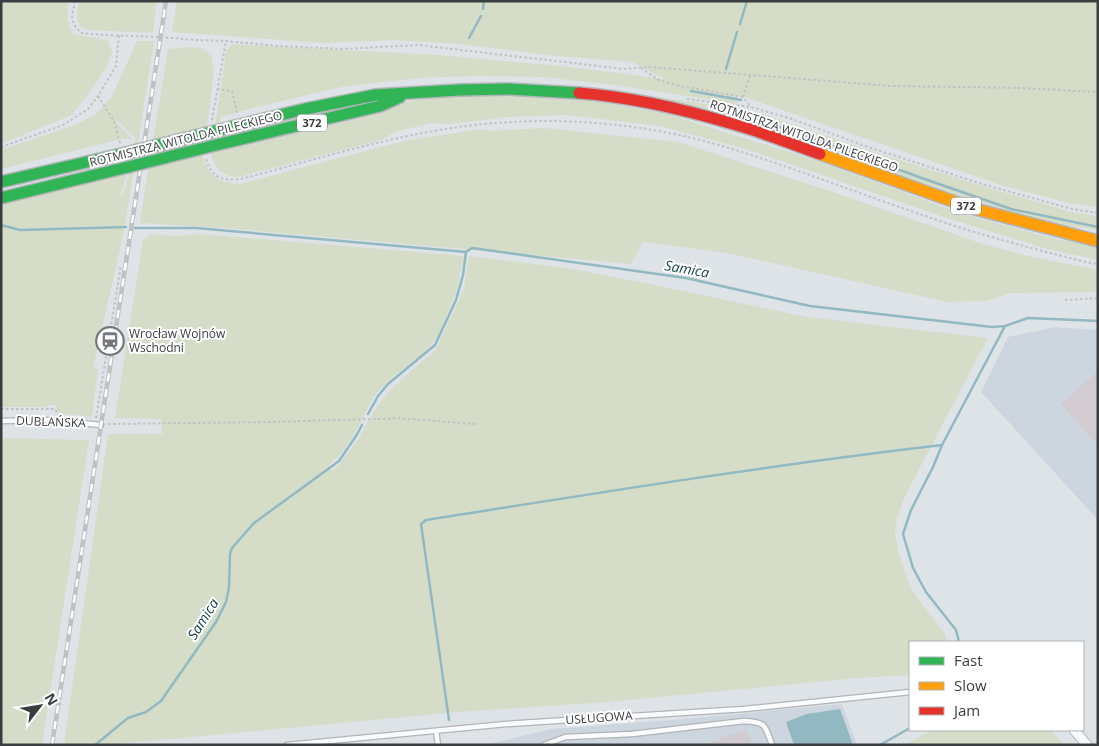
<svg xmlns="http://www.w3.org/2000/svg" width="1099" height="746" font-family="'Open Sans',sans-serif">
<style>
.built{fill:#cdd5df}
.green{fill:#d5ddc9}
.water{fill:#92b8c1}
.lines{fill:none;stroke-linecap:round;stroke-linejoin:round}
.stream{stroke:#92b8c1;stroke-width:2.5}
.building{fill:#d2ccd1}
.lane-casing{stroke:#b1b4b8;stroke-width:7}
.street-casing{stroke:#b1b4b8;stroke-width:11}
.fast-casing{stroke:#b1b4b8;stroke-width:14}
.slow-casing{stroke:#b1b4b8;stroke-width:14}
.jam-casing{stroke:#b1b4b8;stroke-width:14}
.path{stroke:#c1c2c4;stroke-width:2;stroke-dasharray:2.5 2.5;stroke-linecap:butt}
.lane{stroke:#fafbfc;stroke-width:4.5}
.street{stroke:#fafbfc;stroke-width:9}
.fast{stroke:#30b455;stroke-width:11}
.slow{stroke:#ff9f0a;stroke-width:11}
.jam{stroke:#e5322d;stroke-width:11}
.rail-casing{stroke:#bfc1c2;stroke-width:4.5}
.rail{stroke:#fff;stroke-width:2.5;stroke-dasharray:8;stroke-linecap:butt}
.fast-bridge-casing{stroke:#b1b4b8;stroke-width:14;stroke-linecap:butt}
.fast-bridge{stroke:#30b455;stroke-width:11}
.labels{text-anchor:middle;stroke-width:4;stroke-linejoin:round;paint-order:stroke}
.shield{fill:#fff;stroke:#757779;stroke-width:1}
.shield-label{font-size:11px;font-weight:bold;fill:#3a3d40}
.street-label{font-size:12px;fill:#3a3d40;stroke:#fff}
.poi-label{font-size:12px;fill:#3a3d40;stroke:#fff;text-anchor:start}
.water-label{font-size:14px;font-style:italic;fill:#0e3e47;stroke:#fff}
</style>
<rect width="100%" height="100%" fill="#dee3e8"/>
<path class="built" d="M1051,327l47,3v190l-117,-128 27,-55 39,-8z
M842,704l15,41h-372l66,-16 133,-10z"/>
<path class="green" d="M1,1h68c-2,13 -2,22 4,33l35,6 4,12 -5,15 -22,31 -13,17 -71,29z
M79,1h78l-4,32 -66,-3c-14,-7 -10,-15 -8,-29z
M177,1h898l23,2v204l-29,-4 -68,-18 -265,-91 2,10 -123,-19 -74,-8 -66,-1 -57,2 -76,9 -85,20 -36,10 -6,35 143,-33 48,-17 40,-7 57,-1 95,7 69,13 151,47 148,54 90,24 42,7v14l-51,-11 -106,-33 -195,-67 -87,-23 -93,-11 -59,2 -56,7 -20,-1 -37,9 -10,7 -145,38c-15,0 -25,-9 -28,-23l15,-102 4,-6 2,-2 206,11 124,11 103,13 -33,-17 -76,-6 -97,-12 -66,-4 -69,3 -152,-11z
M137,41h17l-30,190 -31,137 5,1 -6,48 -33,-4 -2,-2v-6h-9l-2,2h-45v-203l126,-30 -7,22 3,-1 6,-21 6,-36 -18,-18 -1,2 16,17h-10l-121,30v-19l76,-26 19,-10 15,-16z
M187,47l15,1 5,4 4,4 3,15 -11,88c8,18 17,24 37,25l168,-44 74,-11 11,2 9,-1 42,-2 134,14 152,49 153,53 45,12 70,14v22l-88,1 -23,8 -40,1 -220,-49 -84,-11 -12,22 -407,-36 -84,-5c8,-58 19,-116 28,-174z
M639,94l115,17 123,42 99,31 95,28 27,4v14l-35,-5 -86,-21z
M151,234l23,2 25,-2 265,22 -8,36 -18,45 -16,18 -27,20 -15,14 -8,11 -15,29 -11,18 -8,10 -11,10 5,4 8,-7 18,-25 20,-34 12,-15 25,-23 20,-16 29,-62 5,-33 99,12 77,15 162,34 181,21 -84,160 -7,21 -2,13 3,18 13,39 34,45 2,8h-37v33l-53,3 -249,24 -150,10 -352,33h-42l44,-311h54l-1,-15 -46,-1 28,-178z
M1,438l88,2 -47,305h-41z
M932,730h118l14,15h-159z"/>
<path class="water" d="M840,709l13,36h-59l-8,-23 21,-8z"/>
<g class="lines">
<path class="stream" d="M483,9l1,-8
M740,24l7,-23
M469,38l12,-22
M726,69l11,-37
M691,91l50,9
M744,114l189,68 78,27 87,18
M1,225l19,5 106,-3
M135,228h61l270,24
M368,414l10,-18 10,-12 47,-39 21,-45 7,-25 3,-23 6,-4 214,30 124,28 182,21 13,-1 23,-8 70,3
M959,642l-3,-12 -30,-38 -13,-24 -10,-34 8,-24 22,-43 9,-22 63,-119
M449,720l-28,-196 5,-4c172,-27 344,-55 516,-75
M95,745l33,-27 18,-6 15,-11 55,-79 10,-20 3,-15 1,-33 2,-6 22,-25 85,-62 17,-25 6,-11
M880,745l30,-17"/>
</g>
<path class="building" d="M1098,371v74l-37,-41z
M746,729l6,16h-44l-1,-1z"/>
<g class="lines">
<defs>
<path id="lane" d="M1,421l50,-1 50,5
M436,731l2,14
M287,745l219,-21 238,-15 166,-17
M544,745l21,-8 67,-3 112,-13c22,1 21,4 28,24"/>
<path id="street" d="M1074,730l13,15"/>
<path id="fast" d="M219,130l86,-21 70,-14 84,-5 49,-1 71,4
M216,145l164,-39 20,-9
M1,182l129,-30
M1,198l127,-31"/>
<path id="slow" d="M820,154l155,55 123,32"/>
<path id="jam" d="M579,93c52,4 104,16 154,31 30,8 58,20 87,30"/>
</defs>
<use href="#lane" class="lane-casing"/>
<use href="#street" class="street-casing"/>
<use href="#fast" class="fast-casing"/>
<use href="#slow" class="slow-casing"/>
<use href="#jam" class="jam-casing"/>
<path class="path" d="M75,1l-3,15 2,9 7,8 23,2 56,2 36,3 30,1 52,5 64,3 76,-4 206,24 25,-2 243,19 131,2 75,4
M641,68l18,12 21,6 63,11 8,10
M217,89l15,2 5,22
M98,96l16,25 6,22
M743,97l7,-21
M687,99l64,8 41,12 76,28 114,37 90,25 26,4
M212,120l14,-79
M1,147l62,-22 25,-16 10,-13 18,-30 3,-31
M206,159c6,19 16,22 35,20 89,-23 178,-53 271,-57 52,-3 106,1 157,11 43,8 85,23 127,37 47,17 94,34 141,50 50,17 101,30 153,43l8,1
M1065,300l33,-2
M1,409h54l3,5
M96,418l25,-153
M108,424l160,-2 105,-3h12l12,-1 78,6"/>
<use href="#lane" class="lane"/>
<use href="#street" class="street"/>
<use href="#fast" class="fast"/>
<use href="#slow" class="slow"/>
<use href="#jam" class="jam"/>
<defs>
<path id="rail" d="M52,745l114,-744"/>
</defs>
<use href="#rail" class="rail-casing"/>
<use href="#rail" class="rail"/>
<defs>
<path id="fast-bridge" d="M130,152l89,-22
M128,167l88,-22"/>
</defs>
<use href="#fast-bridge" class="fast-bridge-casing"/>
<use href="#fast-bridge" class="fast-bridge"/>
</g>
<defs>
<symbol id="station-ring" viewBox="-11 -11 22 22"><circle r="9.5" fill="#fff" stroke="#73777b" stroke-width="1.5"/><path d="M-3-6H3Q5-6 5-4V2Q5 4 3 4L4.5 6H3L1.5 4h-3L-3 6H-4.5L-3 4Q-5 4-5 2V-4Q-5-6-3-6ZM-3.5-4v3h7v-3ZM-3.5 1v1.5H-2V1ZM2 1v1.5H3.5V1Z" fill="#73777b"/></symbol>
</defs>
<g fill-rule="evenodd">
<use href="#station-ring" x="94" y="325" width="32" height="32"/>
</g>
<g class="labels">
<g class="shield">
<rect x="297" y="114.5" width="30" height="17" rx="4"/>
<rect x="951" y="197.5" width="30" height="17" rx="4"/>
</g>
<g class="shield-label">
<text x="312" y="127">372</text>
<text x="966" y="210">372</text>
</g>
<g class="street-label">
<text transform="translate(804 136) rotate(19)" y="4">ROTMISTRZA WITOLDA PILECKIEGO</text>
<text transform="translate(186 139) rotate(-14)" y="4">ROTMISTRZA WITOLDA PILECKIEGO</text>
<text transform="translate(51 422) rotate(2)" y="4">DUBLAŃSKA</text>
<text transform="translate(599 718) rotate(-4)" y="4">USŁUGOWA</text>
</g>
<g class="poi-label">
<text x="129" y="338">Wrocław Wojnów<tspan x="129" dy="14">Wschodni</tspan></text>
</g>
<g class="water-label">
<text transform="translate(687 269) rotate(10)" y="5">Samica</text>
<text transform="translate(203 619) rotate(-58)" y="5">Samica</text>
</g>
</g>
<rect width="1099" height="746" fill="none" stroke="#3a3d40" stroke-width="5"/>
<rect x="909" y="641" width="175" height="90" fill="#ffffff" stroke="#b0b1b3"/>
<rect x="919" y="657" width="25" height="8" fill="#30b455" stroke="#b0b1b3"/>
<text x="954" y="666" font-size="15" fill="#3a3d40">Fast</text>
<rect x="919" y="682" width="25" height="8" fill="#ff9f0a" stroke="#b0b1b3"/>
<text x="954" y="691" font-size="15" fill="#3a3d40">Slow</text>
<rect x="919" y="707" width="25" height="8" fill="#e5322d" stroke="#b0b1b3"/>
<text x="954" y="716" font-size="15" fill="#3a3d40">Jam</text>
<g transform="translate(40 706) rotate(59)" stroke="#ffffff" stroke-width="4" paint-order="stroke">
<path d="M0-4L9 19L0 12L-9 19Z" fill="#3a3d40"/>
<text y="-8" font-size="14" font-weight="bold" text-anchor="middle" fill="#3a3d40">N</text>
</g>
</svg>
